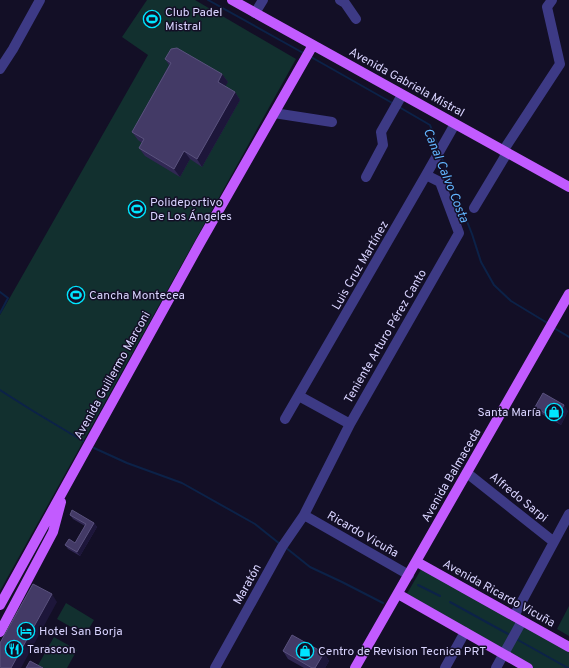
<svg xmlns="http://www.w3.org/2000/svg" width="569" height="668" font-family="Overpass,sans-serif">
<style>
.green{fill:#12302f}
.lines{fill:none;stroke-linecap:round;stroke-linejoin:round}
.stream{stroke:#0c2248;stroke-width:2}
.minor{stroke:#3d3a85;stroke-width:10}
.major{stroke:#c25bff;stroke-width:10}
.wall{fill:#312854}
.shaded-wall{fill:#1d163a}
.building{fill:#433a66;stroke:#5a527e}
.labels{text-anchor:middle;stroke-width:3;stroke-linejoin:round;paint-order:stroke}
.poi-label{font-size:12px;fill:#d9d4ff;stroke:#130f26;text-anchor:start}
.street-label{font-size:12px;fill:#d9d4ff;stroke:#130f26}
.water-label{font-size:13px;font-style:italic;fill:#62b6ff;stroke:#130f26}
</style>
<rect width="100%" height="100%" fill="#130f26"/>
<path class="green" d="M147,0h48l101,59 -296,532v-276l148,-260 -26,-18z
M423,566l146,83v19h-36l-128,-71z
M66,603l28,17 -9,15 -28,-16z
M569,606v30l-12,-7z
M54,637l23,13 -10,18h-27l-3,-1z"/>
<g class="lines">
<path class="stream" d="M208,0l97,54
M311,57l83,47
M399,107l31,18 8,21
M441,156l31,78 9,28 13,23 17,16 38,23
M0,292l8,6 -8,15
M554,328l15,9
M0,390l33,21 50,30
M94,448l33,15 55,20 73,41 25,20
M285,547l25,20 32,15 41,21
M418,585l22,11
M450,602l58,32
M518,640l50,28"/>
<path class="minor" d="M340,0l5,3 11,16
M255,13l8,-13
M0,69l13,-20 27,-49
M274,113l58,9
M503,151l57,-87 -13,-57 5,-7
M366,177l17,-32 -2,-13 21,-37
M474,208l33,-55
M299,396l51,28
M285,419l141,-244 29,-51
M467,473l87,69
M304,515l105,60
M514,616l55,-102
M215,668l67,-121 22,-32 46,-91 109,-191 -19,-51 -14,-7
M445,668l20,-36
M496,668l26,-47"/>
<path class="major" d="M232,0l337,187
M417,562l152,85
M398,594l130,74
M0,605l200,-362 113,-198
M0,632l53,-100 8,-30
M355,668l214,-374"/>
</g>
<path class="wall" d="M165,59l57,15 6,8 -3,4 10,6 5,8 -38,67 -12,-8 -10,18 -35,-21 -6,-8 3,-5 -4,-3 -6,-8 37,-67z
M535,407l33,4 -7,14 -21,-12z
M70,515l24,8 3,4 -17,29 -12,-7 -3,-4 10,-2 10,-17 -12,-7z
M283,651l41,2 5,8 -4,7h-21l-16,-9z"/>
<path class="shaded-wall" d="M222,74l6,8 -5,8 -5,-8z
M235,92l5,8 -38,67 -5,-8z
M184,151l6,8 -10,18 -6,-8z
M564,405l4,6 -7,14 -5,-5z
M94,523l3,4 -17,29 -3,-4z
M52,594l5,8 -36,66h-10z
M324,653l5,8 -4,7h-10z"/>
<path class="building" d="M177,48l45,26 -4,8 17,10 -38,67 -13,-8 -10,18 -35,-21 5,-9 -12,-7 39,-69 -6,-4 6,-10z
M543,393l21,12 -8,15 -21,-13z
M72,510l22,13 -17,29 -12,-7 4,-6 6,4 11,-19 -16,-9z
M33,584l19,10 -41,74h-9l-2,-1v-24z
M292,635l32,18 -9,15h-3l-29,-17z
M30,661l13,7h-17z"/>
<defs>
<symbol id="stadium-ring" viewBox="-11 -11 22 22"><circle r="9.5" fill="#130f26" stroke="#00e5ff" stroke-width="1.5"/><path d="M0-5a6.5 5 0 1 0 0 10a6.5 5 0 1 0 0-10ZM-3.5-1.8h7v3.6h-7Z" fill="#00e5ff"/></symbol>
<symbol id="shop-ring" viewBox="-11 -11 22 22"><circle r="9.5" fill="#130f26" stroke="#00e5ff" stroke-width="1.5"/><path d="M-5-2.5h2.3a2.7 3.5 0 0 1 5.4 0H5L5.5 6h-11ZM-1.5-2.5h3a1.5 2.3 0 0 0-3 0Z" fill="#00e5ff"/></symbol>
<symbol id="hotel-ring" viewBox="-11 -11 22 22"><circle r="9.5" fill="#130f26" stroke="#00e5ff" stroke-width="1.5"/><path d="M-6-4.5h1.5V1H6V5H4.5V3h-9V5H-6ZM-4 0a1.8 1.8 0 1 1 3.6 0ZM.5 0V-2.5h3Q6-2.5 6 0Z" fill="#00e5ff"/></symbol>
<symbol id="restaurant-ring" viewBox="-11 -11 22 22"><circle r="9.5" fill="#130f26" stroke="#00e5ff" stroke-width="1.5"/><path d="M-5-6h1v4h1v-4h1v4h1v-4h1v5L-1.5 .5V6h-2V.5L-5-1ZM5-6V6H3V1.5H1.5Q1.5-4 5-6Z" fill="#00e5ff"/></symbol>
</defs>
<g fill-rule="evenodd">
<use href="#stadium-ring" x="142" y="9" width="20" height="20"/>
<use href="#stadium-ring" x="127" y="199" width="20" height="20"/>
<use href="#stadium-ring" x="66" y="285" width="20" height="20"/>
<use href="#shop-ring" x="544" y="402" width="20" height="20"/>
<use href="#hotel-ring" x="16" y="621" width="20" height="20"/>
<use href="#restaurant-ring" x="4" y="639" width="20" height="20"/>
<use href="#shop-ring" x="295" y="641" width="20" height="20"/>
</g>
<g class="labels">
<g class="poi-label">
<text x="165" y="16">Club Padel<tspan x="165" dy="14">Mistral</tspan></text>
<text x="150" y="206">Polideportivo<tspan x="150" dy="14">De Los Ángeles</tspan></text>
<text x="89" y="299">Cancha Montecea</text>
<text x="541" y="416" text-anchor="end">Santa María</text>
<text x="39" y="635">Hotel San Borja</text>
<text x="27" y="653">Tarascon</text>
<text x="318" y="655">Centro de Revision Tecnica PRT</text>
</g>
<g class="street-label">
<text transform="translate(407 82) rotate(29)" y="4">Avenida Gabriela Mistral</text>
<text transform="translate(360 265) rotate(-60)" y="4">Luis Cruz Martínez</text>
<text transform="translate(385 336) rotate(-60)" y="4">Teniente Arturo Pérez Canto</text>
<text transform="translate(112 375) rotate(-61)" y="4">Avenida Guillermo Marconi</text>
<text transform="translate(451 475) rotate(-60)" y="4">Avenida Balmaceda</text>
<text transform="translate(519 497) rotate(39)" y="4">Alfredo Sarpi</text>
<text transform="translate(363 534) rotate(30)" y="4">Ricardo Vicuña</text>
<text transform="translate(247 584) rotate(-61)" y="4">Maratón</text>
<text transform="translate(499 593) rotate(29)" y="4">Avenida Ricardo Vicuña</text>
</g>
<g class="water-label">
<text transform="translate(447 175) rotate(68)" y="5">Canal Calvo Costa</text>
</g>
</g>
</svg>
